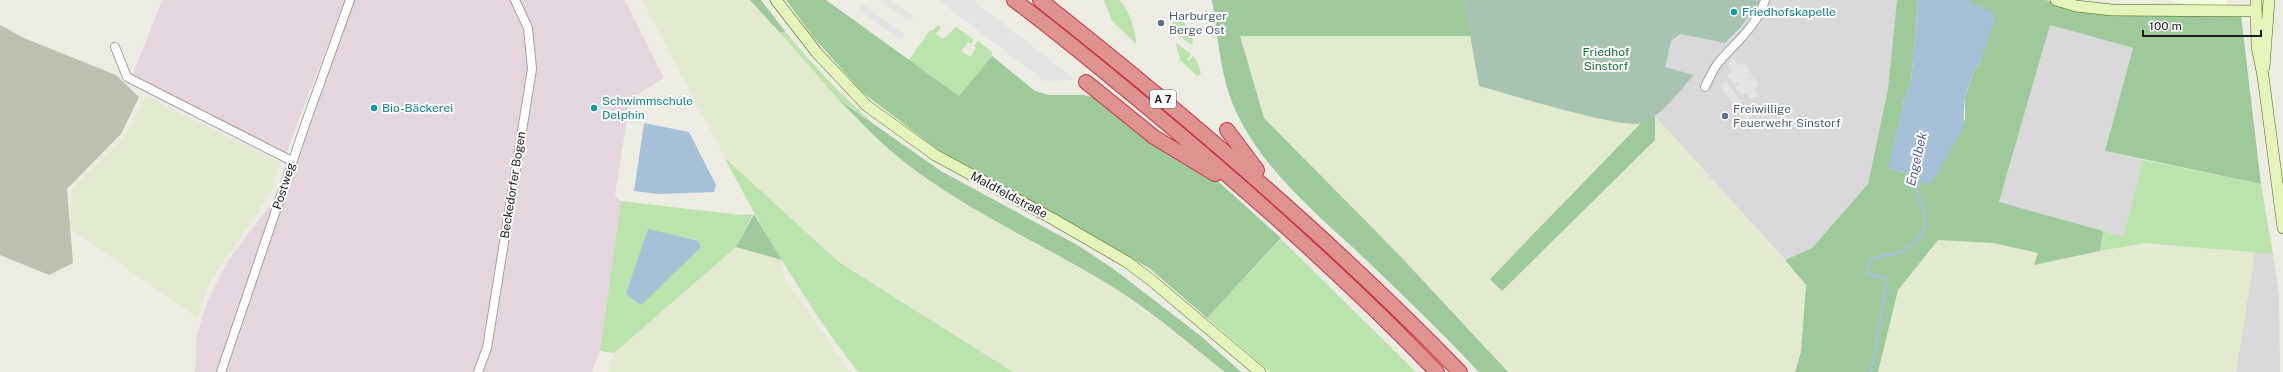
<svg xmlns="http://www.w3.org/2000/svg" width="2283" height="372" font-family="'Public Sans',sans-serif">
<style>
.residential{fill:#dad9d9}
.industrial{fill:#e5d5df}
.education{fill:#f5fcdc}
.construction{fill:#bdc0af}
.farmland{fill:#e2eacf}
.grass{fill:#bbe3ac}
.forest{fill:#9ec99b}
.cemetery{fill:#a6c4b1}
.parking{fill:#e4e4e4}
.water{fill:#a6c1d7}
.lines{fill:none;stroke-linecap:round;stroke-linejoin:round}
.stream{stroke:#a6c1d7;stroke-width:2.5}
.street-casing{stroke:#a0a0a0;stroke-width:10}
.secondary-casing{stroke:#4a690d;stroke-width:12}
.highway-casing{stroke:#c93243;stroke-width:16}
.street{stroke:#fff;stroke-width:8}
.secondary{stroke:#e4f4ba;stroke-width:11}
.highway{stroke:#df9390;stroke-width:14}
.culture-dot{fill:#0f9aa8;stroke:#fff;stroke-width:1.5}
.service-dot{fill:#5c6f8a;stroke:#fff;stroke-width:1.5}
.labels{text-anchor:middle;stroke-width:4;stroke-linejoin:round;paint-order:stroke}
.shield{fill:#fff;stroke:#606060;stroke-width:1}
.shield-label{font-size:11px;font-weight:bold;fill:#1c1c1c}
.culture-label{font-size:12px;fill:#0d838f;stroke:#fff;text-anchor:start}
.service-label{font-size:12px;fill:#4e5e75;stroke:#fff;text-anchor:start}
.park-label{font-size:12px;fill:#147131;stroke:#fff}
.street-label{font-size:12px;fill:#1c1c1c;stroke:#fff}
.water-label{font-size:13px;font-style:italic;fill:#5167a4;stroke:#fff}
</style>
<rect width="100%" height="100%" fill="#edece3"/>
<path class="residential" d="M1759,0h138l-9,89 -20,95 -56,64 -27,12 -130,-144 38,-41 -29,-8 7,-26 9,-7 45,9 15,-15z
M2050,25l83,23 -28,103 38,9 -20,77 -124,-34z
M2255,252l18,2 6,40 1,78h-44z"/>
<path class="industrial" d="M162,0h183l-59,154 -153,-80z
M346,0h279l39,78 -34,21 -15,96 6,6 -21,150 -8,21h-397l2,-38 11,-34 19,-38 54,-71z"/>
<path class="education" d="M2167,0h60l-1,5h-38z"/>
<path class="construction" d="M0,25l24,13 92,37 23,22 -18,37 -54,55 6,74 -24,12 -49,-20z"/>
<path class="farmland" d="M642,0h108l89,100 64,61 31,22 53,33 132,75 106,81h-212l-174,-111 -115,-105z
M1240,36h231l8,50 78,22 68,15h16l-151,156 12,12 153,-151v-24l151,169 -5,67 -6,20h-287l-106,-114 -138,-140z
M145,96l135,66 -9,31 -62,91 -11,34 -128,-89 2,-41 54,-54z
M1938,240l55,3 45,10 -3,11 110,-21 110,9 -19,120h-358l20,-82z
M736,247l46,13 2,17 66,95h-242l6,-19z"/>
<path class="grass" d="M1104,0h15c10,8 17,31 17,44l-24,-23z
M1178,16c7,7 18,20 14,29l-23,-16z
M938,25l3,2 -5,7 7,5 13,-12 18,13 -3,4 -3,-2 -7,9 9,6 6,-9 -2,-2 4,-5 14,11v4l-33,40 -50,-36 21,-30 2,1z
M785,31c28,34 57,65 90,94l-36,-25 -59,-67z
M1176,43l15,11 -4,6 2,1 4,-5 4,5 4,12 -2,2 -2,1 -17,-16z
M724,157l115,105 174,110h-155c-52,-67 -94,-140 -134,-215z
M2143,160l118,24 12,70 -128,-11 -45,8 3,-20 20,6z
M621,201l119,14 13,-1 -17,33 -122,106 -14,-2z
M1281,239l135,133h-146l-63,-54z"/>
<path class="forest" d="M750,0h11l24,31 -5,2z
M786,0h40l133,96 33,-40 43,35 14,4h34l14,3 52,42 71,43 61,55 -74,80 -58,-50 -212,-119 -74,-56 -50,-56z
M1212,0h252l7,36h-231l24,82 138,140 106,114h-29c-37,-39 -75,-76 -114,-113 -48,-45 -104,-90 -131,-152 -14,-33 -16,-72 -22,-107z
M1897,0h21l-7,81 -8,22 -14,66c10,1 23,5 29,14l9,-1 38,-63v-23l9,-25 8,-14 -14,-54 -4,-3h82l12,4 183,11 20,169 -156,-33 28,-103 -83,-23 -51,177 104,29 -3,20 -66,14 4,-12 -45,-10 -55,-3 -40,50 -20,82h-83l6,-20 5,-67 -21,-25 27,-12 56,-64 20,-95z
M839,100l102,71 138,75 36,24 87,67 39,35h-16c-35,-27 -70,-58 -106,-81 -71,-45 -150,-78 -216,-130 -23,-18 -43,-40 -64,-61z
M1655,116v24l-153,151 -12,-12 151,-156z
M754,214l28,46 -46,-13z"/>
<path class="cemetery" d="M1464,0h295l1,1 -20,27 -15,15 -45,-9 -9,7 -6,26 29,8c-15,16 -31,40 -52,48 -18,7 -137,-30 -163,-37z"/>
<path class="parking" d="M890,0l24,17 -5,4 -29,-20z
M938,0h35l102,79 -25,3 -6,-1z
M861,3l44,31 -4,7 -44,-32z
M1733,58l6,8 4,-4 10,14 -6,4 1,1 6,-4 5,8 -5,4 4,6 -7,5 -4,-7 -5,3 -7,-9 4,-3 -1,-2 -4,3 -7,-10 5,-4 -5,-6z
M1726,81l25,35 -5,4 -26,-35z"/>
<path class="water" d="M1918,0h46l27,11 4,8 -13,38 -8,14 -9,24 -2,33 -31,55h-14c-6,-10 -19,-13 -30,-14l15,-66 8,-22z
M644,123l45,9 27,53 -2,7 -56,2 -24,-3z
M648,229l50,12 3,6 -60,58 -15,-11z"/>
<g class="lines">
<path class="stream" d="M1968,6l1,-6
M1870,372c9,-30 11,-61 17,-91l-3,-4 -13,-2 -4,-3 4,-12c8,-5 16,-4 24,-6 16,-5 35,-22 29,-41 -4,-11 -8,-21 -5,-33"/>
<defs>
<path id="street" d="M115,47l12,30 165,84
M1705,87c4,-8 8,-18 14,-25 17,-20 38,-36 46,-62
M221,372l85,-250 44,-122
M478,372l9,-24 45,-279 -4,-41 -13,-28"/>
<path id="secondary" d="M776,0l41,53 50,53 68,49 118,64 74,43 24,18 109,92
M2056,0l20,6 36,4 144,1
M2256,0l1,47 6,29 20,152
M2264,67l5,-67"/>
<path id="highway" d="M1014,0c56,42 109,87 163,132 90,76 178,155 260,240
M1040,0c147,116 290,238 420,372
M1086,82l68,55 61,37
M1227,130l30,40"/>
</defs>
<use href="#street" class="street-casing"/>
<use href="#secondary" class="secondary-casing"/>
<use href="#highway" class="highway-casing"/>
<use href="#street" class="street"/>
<use href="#secondary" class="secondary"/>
<use href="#highway" class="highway"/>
</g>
<g class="culture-dot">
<circle cx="1734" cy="12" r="4"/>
<circle cx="374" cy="108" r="4"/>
<circle cx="594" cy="108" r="4"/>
</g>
<g class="service-dot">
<circle cx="1161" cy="23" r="4"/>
<circle cx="1725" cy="116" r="4"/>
</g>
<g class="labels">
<rect class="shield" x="1150" y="90" width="26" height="18" rx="3"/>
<g class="shield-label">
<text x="1163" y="103">A 7</text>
</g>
<g class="culture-label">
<text x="1742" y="16">Friedhofskapelle</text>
<text x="602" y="105">Schwimmschule<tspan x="602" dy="14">Delphin</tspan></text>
<text x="382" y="112">Bio-Bäckerei</text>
</g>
<g class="service-label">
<text x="1169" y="20">Harburger<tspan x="1169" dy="14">Berge Ost</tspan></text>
<text x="1733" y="113">Freiwillige<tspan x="1733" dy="14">Feuerwehr Sinstorf</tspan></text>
</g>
<g class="park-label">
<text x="1606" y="56">Friedhof<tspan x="1606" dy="14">Sinstorf</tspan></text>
</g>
<g class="street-label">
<text transform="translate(513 185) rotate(-81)" y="4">Beckedorfer Bogen</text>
<text transform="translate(284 186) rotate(-72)" y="4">Postweg</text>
<text transform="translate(1009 195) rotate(28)" y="4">Maldfeldstraße</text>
</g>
<g class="water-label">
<text transform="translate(1916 159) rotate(-77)" y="5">Engelbek</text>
</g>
</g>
<path d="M2143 30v6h118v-6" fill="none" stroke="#1c1c1c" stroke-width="2"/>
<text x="2149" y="30" font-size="12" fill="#1c1c1c" stroke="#ffffff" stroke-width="3" paint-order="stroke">100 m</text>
</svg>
